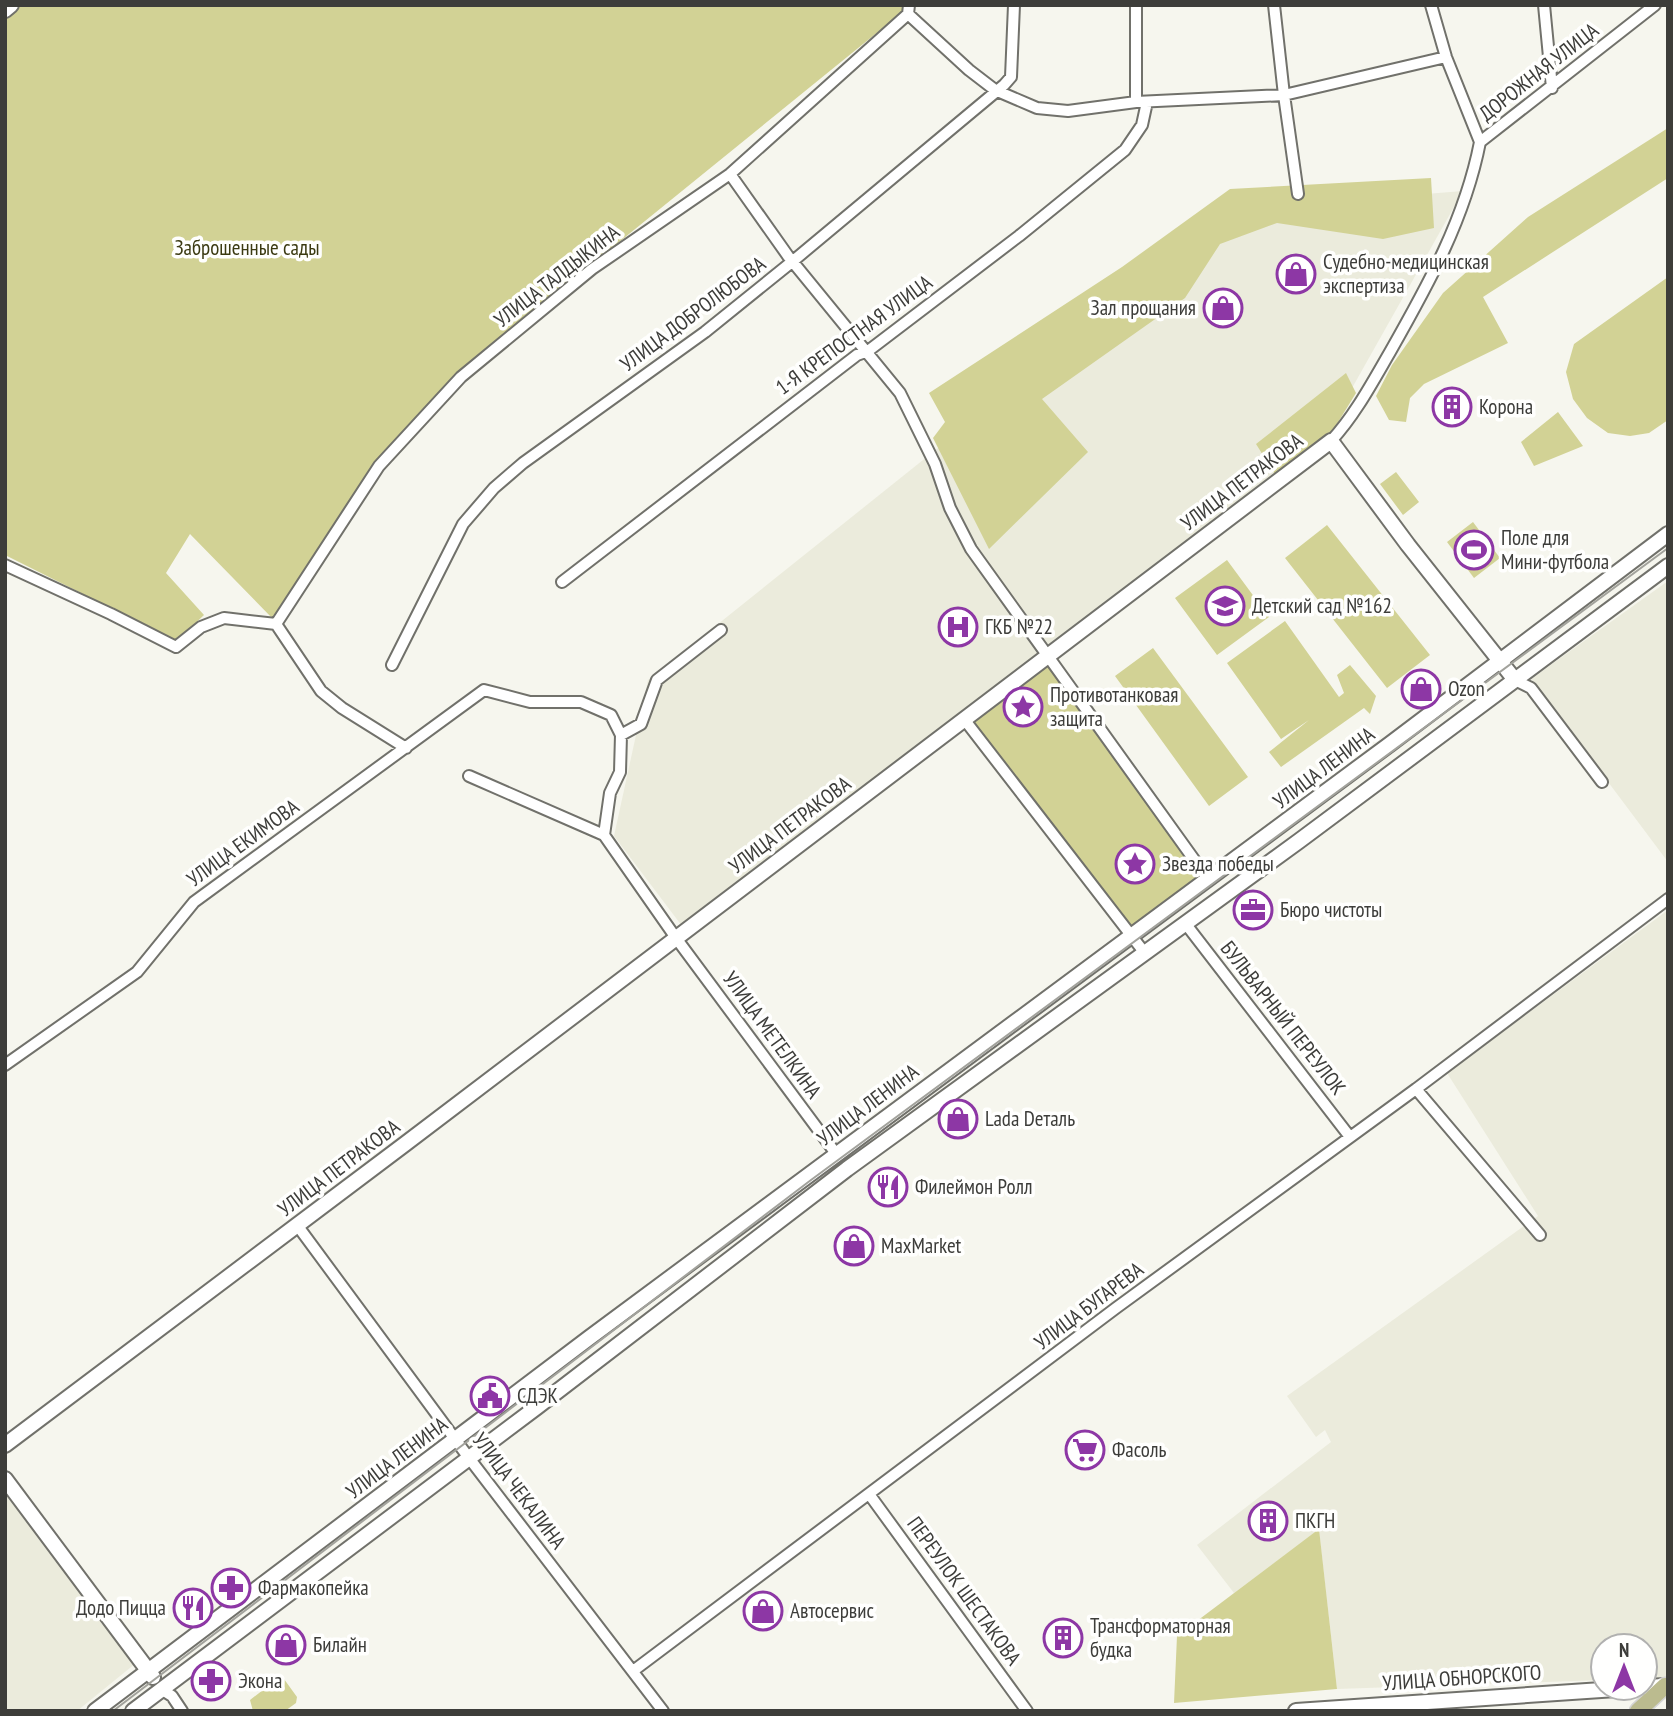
<svg xmlns="http://www.w3.org/2000/svg" width="1673" height="1716" font-family="'PT Sans Narrow',sans-serif">
<style>
.built{fill:#ebebdc}
.green{fill:#d2d295}
.lines{fill:none;stroke-linecap:round;stroke-linejoin:round}
.street-casing{stroke:#71716b;stroke-width:14}
.secondary-casing{stroke:#71716b;stroke-width:18}
.primary-casing{stroke:#d4d4d4;stroke-width:19}
.street{stroke:#fff;stroke-width:10}
.secondary{stroke:#fff;stroke-width:14}
.primary{stroke:#bbbb8f;stroke-width:16}
.tram{stroke:#a2a29c;stroke-width:2}
.labels{text-anchor:middle;stroke-width:7;stroke-linejoin:round;paint-order:stroke}
.street-label{font-size:21px;fill:#3d3d3a;stroke:#fffffe}
.park-label{font-size:21px;fill:#3b3a12;stroke:#fffffe}
.poi-label{font-size:21px;fill:#3d3d3a;stroke:#fffffe;text-anchor:start}
</style>
<rect width="100%" height="100%" fill="#f6f6ee"/>
<path class="built" d="M1463,191l-138,245 -643,490 -68,-90 34,-156 305,-244 272,-226z
M1668,581v281l-137,-183z
M1668,910v767l-23,1v-32h-42v34l-266,9 -18,-159 -85,63 -37,-48 134,-103 -6,-12 -9,7 -29,-41 251,-180 -91,-143z
M5,1492l131,171 -59,48h-72z"/>
<path class="green" d="M5,5h901l-1,5 -435,353 -102,115 -96,140 -82,-84 -24,39 38,42 -27,26 -172,-86z
M1668,128v50l-185,119 25,46 -84,41 -14,14 -4,24 -17,-2 -13,-24 16,-31 51,-72 85,-76z
M1431,178l3,50 -51,11 -106,-16 -57,21 -35,54 -143,101 46,53 -99,97 -56,-111 12,-16 -16,-29 193,-126 108,-78z
M1668,277v143l-19,13 -19,3 -22,-3 -21,-15 -14,-19 -7,-27 8,-28z
M1346,373l10,20 -27,44 -53,39 -20,-32z
M1558,412l25,34 -49,20 -13,-24z
M1396,472l23,30 -16,13 -23,-31z
M1473,522l27,36 -26,20 -27,-36z
M1327,525l103,130 -43,33 -102,-130z
M1227,560l42,57 -52,38 -42,-57z
M1285,621l54,76 5,-4 -7,-18 13,-10 26,31 -6,18 -6,-6 -83,59 -12,-15 40,-32 -28,19 -54,-76z
M1153,648l95,129 -39,29 -94,-130z
M1050,664l152,211 -75,55 -156,-207z
M1319,1529l18,160 -163,14 3,-67z
M277,1679h7l13,18 -1,6 -11,8h-32l-3,-11z"/>
<g class="lines">
<defs>
<path id="street" d="M1136,5v97
M1274,5l10,90 14,99
M1431,5l15,52 34,85
M1544,5l8,83
M908,14l61,56 26,20 42,18 31,3 68,-9 148,-7 162,-38
M1480,142l175,-137
M730,174l58,82 112,137 35,71 15,44 21,41 237,330
M1331,441c24,-26 41,-58 59,-89 38,-67 75,-133 90,-210
M5,565l106,49 65,33 25,-20 23,-9 52,6
M562,582l295,-227 11,-4 151,-115 106,-86 17,-25 5,-23
M276,624l103,-158 82,-89 131,-108 138,-95 178,-160 1,-9
M276,624l45,67 21,17 64,40
M392,665l71,-141 31,-36 29,-25 182,-131 88,-71 211,-176 7,-8 3,-72
M1515,680l16,8 71,94
M964,719l180,233
M621,735l20,-11 16,-44 64,-50
M469,776l135,59
M1185,923l165,214
M5,1065l132,-93 57,-70 290,-212 46,12h51l30,13 10,20 -1,37 -10,21 -6,42 72,103 161,217
M1416,1089l252,-190
M297,1225l172,233 194,253
M869,1494l158,217
M633,1671l483,-363 300,-219 124,146
M161,1689l11,7 10,15"/>
<path id="secondary" d="M5,10l6,-5
M5,1445l400,-301 926,-703 77,104 107,135
M5,1479l148,198
M1645,1687l20,-1
M95,1711l494,-373 801,-594 278,-210
M133,1711l404,-304 310,-238 452,-328 369,-275
M1296,1711l335,-23"/>
<path id="primary" d="M1638,1711l27,-25h3"/>
</defs>
<use href="#street" class="street-casing"/>
<use href="#secondary" class="secondary-casing"/>
<use href="#primary" class="primary-casing"/>
<use href="#street" class="street"/>
<use href="#secondary" class="secondary"/>
<use href="#primary" class="primary"/>
<path class="tram" d="M113,1711l698,-531 857,-632"/>
</g>
<defs>
<symbol id="shop-ring" viewBox="-11 -11 22 22"><circle r="9.5" fill="#fffffe" stroke="#8d37a5" stroke-width="1.5"/><path d="M-5-2.5h2.3a2.7 3.5 0 0 1 5.4 0H5L5.5 6h-11ZM-1.5-2.5h3a1.5 2.3 0 0 0-3 0Z" fill="#8d37a5"/></symbol>
<symbol id="building-ring" viewBox="-11 -11 22 22"><circle r="9.5" fill="#fffffe" stroke="#8d37a5" stroke-width="1.5"/><path d="M-4-6H4V6H1V3H-1V6H-4ZM-2.5-4.3h1.7v1.8h-1.7ZM.8-4.3h1.7v1.8H.8ZM-2.5-1h1.7V.8h-1.7ZM.8-1h1.7V.8H.8Z" fill="#8d37a5"/></symbol>
<symbol id="stadium-ring" viewBox="-11 -11 22 22"><circle r="9.5" fill="#fffffe" stroke="#8d37a5" stroke-width="1.5"/><path d="M0-5a6.5 5 0 1 0 0 10a6.5 5 0 1 0 0-10ZM-3.5-1.8h7v3.6h-7Z" fill="#8d37a5"/></symbol>
<symbol id="school-ring" viewBox="-11 -11 22 22"><circle r="9.5" fill="#fffffe" stroke="#8d37a5" stroke-width="1.5"/><path d="M0-5L7-2L0 1L-7-2ZM-4 1L0 2.5L4 1V4Q0 6-4 4Z" fill="#8d37a5"/></symbol>
<symbol id="hospital-ring" viewBox="-11 -11 22 22"><circle r="9.5" fill="#fffffe" stroke="#8d37a5" stroke-width="1.5"/><path d="M-5-5h3v3.5h4V-5h3V5h-3V1.5h-4V5h-3Z" fill="#8d37a5"/></symbol>
<symbol id="sight-ring" viewBox="-11 -11 22 22"><circle r="9.5" fill="#fffffe" stroke="#8d37a5" stroke-width="1.5"/><path d="M0-6L1.8-2.2L6-1.7L2.9 1.2L3.7 5.4L0 3.3L-3.7 5.4L-2.9 1.2L-6-1.7L-1.8-2.2Z" fill="#8d37a5"/></symbol>
<symbol id="office-ring" viewBox="-11 -11 22 22"><circle r="9.5" fill="#fffffe" stroke="#8d37a5" stroke-width="1.5"/><path d="M-6-3h4V-5.5h4V-3h4V5H-6ZM-1-4.5V-3h2v-1.5ZM-6 0V1H6V0Z" fill="#8d37a5"/></symbol>
<symbol id="restaurant-ring" viewBox="-11 -11 22 22"><circle r="9.5" fill="#fffffe" stroke="#8d37a5" stroke-width="1.5"/><path d="M-5-6h1v4h1v-4h1v4h1v-4h1v5L-1.5 .5V6h-2V.5L-5-1ZM5-6V6H3V1.5H1.5Q1.5-4 5-6Z" fill="#8d37a5"/></symbol>
<symbol id="civic-ring" viewBox="-11 -11 22 22"><circle r="9.5" fill="#fffffe" stroke="#8d37a5" stroke-width="1.5"/><path d="M-.6-6.5H3V-4.5H.6V-3L4-1V1h2V6H-6V1h2V-1L-.6-3ZM-1.2 2.5V6h2.4V2.5Z" fill="#8d37a5"/></symbol>
<symbol id="supermarket-ring" viewBox="-11 -11 22 22"><circle r="9.5" fill="#fffffe" stroke="#8d37a5" stroke-width="1.5"/><path d="M-6-5.5h2.5l.6 2H6L4.5 2H-2.5L-4.4-4H-6ZM-1.5 3.2a1.3 1.3 0 1 0 .1 0ZM3 3.2a1.3 1.3 0 1 0 .1 0Z" fill="#8d37a5"/></symbol>
<symbol id="pharmacy-ring" viewBox="-11 -11 22 22"><circle r="9.5" fill="#fffffe" stroke="#8d37a5" stroke-width="1.5"/><path d="M-2-6h4v4h4v4h-4v4h-4v-4h-4v-4h4Z" fill="#8d37a5"/></symbol>
</defs>
<g fill-rule="evenodd">
<use href="#shop-ring" x="1274" y="252" width="44" height="44"/>
<use href="#shop-ring" x="1201" y="286" width="44" height="44"/>
<use href="#building-ring" x="1430" y="385" width="44" height="44"/>
<use href="#stadium-ring" x="1452" y="528" width="44" height="44"/>
<use href="#school-ring" x="1203" y="584" width="44" height="44"/>
<use href="#hospital-ring" x="936" y="605" width="44" height="44"/>
<use href="#shop-ring" x="1399" y="667" width="44" height="44"/>
<use href="#sight-ring" x="1001" y="685" width="44" height="44"/>
<use href="#sight-ring" x="1113" y="842" width="44" height="44"/>
<use href="#office-ring" x="1231" y="888" width="44" height="44"/>
<use href="#shop-ring" x="936" y="1097" width="44" height="44"/>
<use href="#restaurant-ring" x="866" y="1165" width="44" height="44"/>
<use href="#shop-ring" x="832" y="1224" width="44" height="44"/>
<use href="#civic-ring" x="468" y="1374" width="44" height="44"/>
<use href="#supermarket-ring" x="1063" y="1428" width="44" height="44"/>
<use href="#building-ring" x="1246" y="1499" width="44" height="44"/>
<use href="#pharmacy-ring" x="209" y="1566" width="44" height="44"/>
<use href="#restaurant-ring" x="171" y="1586" width="44" height="44"/>
<use href="#shop-ring" x="741" y="1589" width="44" height="44"/>
<use href="#building-ring" x="1041" y="1616" width="44" height="44"/>
<use href="#shop-ring" x="264" y="1623" width="44" height="44"/>
<use href="#pharmacy-ring" x="189" y="1659" width="44" height="44"/>
</g>
<g class="labels">
<g class="street-label">
<text transform="translate(1539 72) rotate(-38)" y="7">ДОРОЖНАЯ УЛИЦА</text>
<text transform="translate(557 276) rotate(-38)" y="7">УЛИЦА ТАЛДЫКИНА</text>
<text transform="translate(693 314) rotate(-37)" y="7">УЛИЦА ДОБРОЛЮБОВА</text>
<text transform="translate(854 335) rotate(-36)" y="7">1-Я КРЕПОСТНАЯ УЛИЦА</text>
<text transform="translate(1242 482) rotate(-37)" y="7">УЛИЦА ПЕТРАКОВА</text>
<text transform="translate(1324 768) rotate(-37)" y="7">УЛИЦА ЛЕНИНА</text>
<text transform="translate(790 825) rotate(-37)" y="7">УЛИЦА ПЕТРАКОВА</text>
<text transform="translate(243 843) rotate(-36)" y="7">УЛИЦА ЕКИМОВА</text>
<text transform="translate(1283 1018) rotate(52)" y="7">БУЛЬВАРНЫЙ ПЕРЕУЛОК</text>
<text transform="translate(772 1035) rotate(54)" y="7">УЛИЦА МЕТЕЛКИНА</text>
<text transform="translate(868 1105) rotate(-37)" y="7">УЛИЦА ЛЕНИНА</text>
<text transform="translate(339 1168) rotate(-37)" y="7">УЛИЦА ПЕТРАКОВА</text>
<text transform="translate(1089 1306) rotate(-37)" y="7">УЛИЦА БУГАРЕВА</text>
<text transform="translate(397 1458) rotate(-37)" y="7">УЛИЦА ЛЕНИНА</text>
<text transform="translate(519 1491) rotate(53)" y="7">УЛИЦА ЧЕКАЛИНА</text>
<text transform="translate(964 1591) rotate(54)" y="7">ПЕРЕУЛОК ШЕСТАКОВА</text>
<text transform="translate(1462 1678) rotate(-4)" y="7">УЛИЦА ОБНОРСКОГО</text>
</g>
<g class="park-label">
<text x="247" y="255">Заброшенные сады</text>
</g>
<g class="poi-label">
<text x="1323" y="269">Судебно-медицинская<tspan x="1323" dy="24">экспертиза</tspan></text>
<text x="1196" y="315" text-anchor="end">Зал прощания</text>
<text x="1479" y="414">Корона</text>
<text x="1501" y="545">Поле для<tspan x="1501" dy="24">Мини-футбола</tspan></text>
<text x="1252" y="613">Детский сад №162</text>
<text x="985" y="634">ГКБ №22</text>
<text x="1448" y="696">Ozon</text>
<text x="1050" y="702">Противотанковая<tspan x="1050" dy="24">защита</tspan></text>
<text x="1162" y="871">Звезда победы</text>
<text x="1280" y="917">Бюро чистоты</text>
<text x="985" y="1126">Lada Dеталь</text>
<text x="915" y="1194">Филеймон Ролл</text>
<text x="881" y="1253">MaxMarket</text>
<text x="517" y="1403">СДЭК</text>
<text x="1112" y="1457">Фасоль</text>
<text x="1295" y="1528">ПКГН</text>
<text x="258" y="1595">Фармакопейка</text>
<text x="166" y="1615" text-anchor="end">Додо Пицца</text>
<text x="790" y="1618">Автосервис</text>
<text x="1090" y="1633">Трансформаторная<tspan x="1090" dy="24">будка</tspan></text>
<text x="313" y="1652">Билайн</text>
<text x="238" y="1688">Экона</text>
</g>
</g>
<rect width="1673" height="1716" fill="none" stroke="#3d3d3a" stroke-width="14"/>
<g transform="translate(1624 1667)"><circle r="33" fill="#fffffe" stroke="#b1b1b0" stroke-width="2"/>
<path d="M0-5L12 26L0 18L-12 26Z" fill="#8d37a5"/>
<text y="-10" font-size="19" font-weight="bold" text-anchor="middle" fill="#3d3d3a">N</text>
</g>
</svg>
